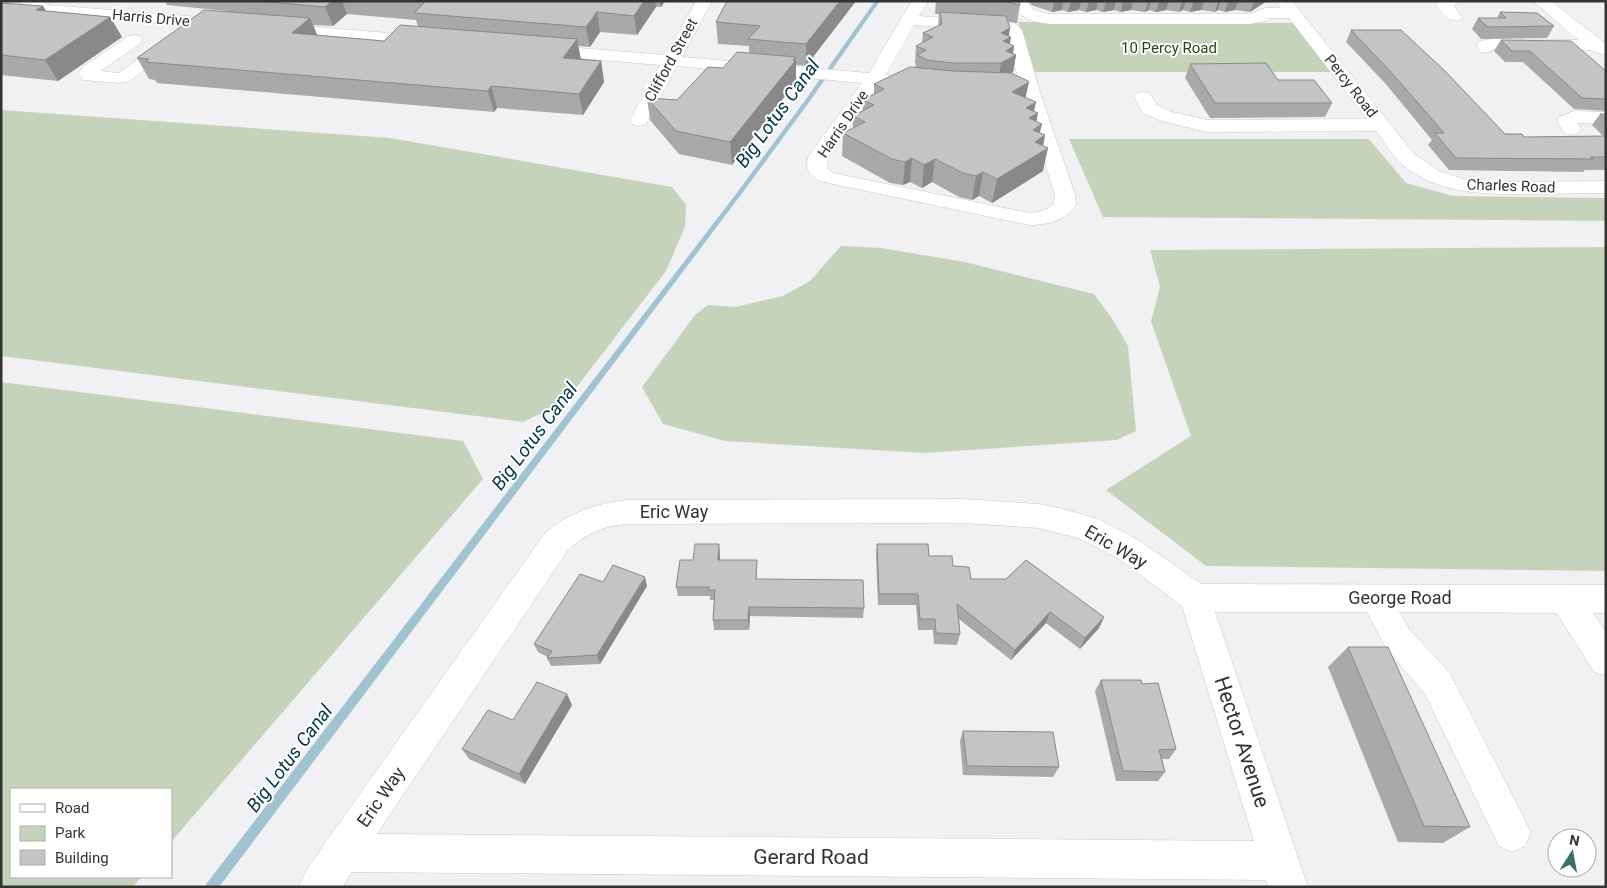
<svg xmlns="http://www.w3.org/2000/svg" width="1607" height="888" font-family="Roboto,sans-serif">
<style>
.green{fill:#c6d3bb}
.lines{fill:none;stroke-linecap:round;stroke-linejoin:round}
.stream{fill:#a0c3d2;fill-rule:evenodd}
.minor-casing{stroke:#c8c8c9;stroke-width:1}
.minor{fill:#fff;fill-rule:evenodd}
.wall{fill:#a9a9a9;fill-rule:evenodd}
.shaded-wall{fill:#89898a}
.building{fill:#c4c4c5;stroke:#89898a}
.labels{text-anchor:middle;stroke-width:4;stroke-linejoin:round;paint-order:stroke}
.far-street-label{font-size:15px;fill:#333;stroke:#fff}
.far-park-label{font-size:15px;fill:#2e4317;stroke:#fff}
.street-label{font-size:18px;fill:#333;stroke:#fff}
.water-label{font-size:19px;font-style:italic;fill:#013647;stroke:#fff}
.near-street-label{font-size:21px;fill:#333;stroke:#fff}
</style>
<rect width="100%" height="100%" fill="#f1f1f3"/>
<path class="green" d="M1018,22l275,1 38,49h-296z
M1,110l389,28 282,49 14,18 -1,22 -19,44 -100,130 -43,21 -522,-66z
M1069,139h300l37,44 47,13 153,2v23l-503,-4z
M841,246l40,2 84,14 129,32 19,26 15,26 8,85 -19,9 -193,13 -199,-12 -62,-17 -21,-37 53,-72 13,-10 27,2 48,-11 27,-15z
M1606,247v324l-400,-5 -100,-76 85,-54 -40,-115 9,-34 -10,-37z
M1,382l462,59 20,38 -312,363v-53h-160v88h130l-8,10h-132z"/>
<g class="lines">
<path class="stream" d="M875,1h5l-70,100 -70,95 -521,691h-14l2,-4 529,-689 70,-95z"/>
<defs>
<path id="minor" d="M20,1h22l7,4 175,14 6,2 2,3 -2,3 -6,2 -178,-15 -24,-10z
M696,1h16l-30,56 187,16 43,-72h16l-9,15 91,6 6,2 6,6 17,59 36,106 1,10c-12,16 -28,20 -47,20l-210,-44c-10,-7 -14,-12 -11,-24l54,-74 -185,-17 -29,54 -2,4 -7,2 -7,-2 -2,-4 30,-55 -119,-10 -6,-1 -3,-4 3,-4 6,-1 125,10zM914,25l92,7 15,57 34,106 -1,9c-8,7 -14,8 -25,9l-186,-38 -10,-2 -6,-5 1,-11 51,-72 40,5 6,-1 3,-4 -3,-4 -40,-6z
M1011,1h16c5,11 14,12 25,13h198l15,-6h16l-5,-7h16l123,154 24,16 27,9 27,2 113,-1v12c-26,0 -51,1 -77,1 -45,0 -91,1 -127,-30 -10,-9 -18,-23 -26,-33l-169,1 -48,-12 -16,-7 -9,-16 3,-4 6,-1 6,1 8,12 15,7 35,8 160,-1 -78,-101h-20l-3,3 -16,3h-198c-19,-1 -33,-5 -41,-23z
M1460,1l-6,5 8,11 -2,3c-12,3 -17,-6 -24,-15l3,-4z
M1533,1h18l51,40 4,4v8l-6,1 -9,-4 -97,-1 -8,4 -6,-1 -3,-7 2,-4 13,-2 86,1z
M280,24l144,12 6,1 2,4 -2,4 -6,1 -150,-14 -2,-3 2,-3z
M134,35l6,1 2,4 -2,4 -40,27 19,2 46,-34h12l2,4 -49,38 -11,2 -36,-3 -5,-7 5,-6 45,-31z
M1574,111l32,1v12l-29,-1 4,6 -3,4 -7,2 -7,-2 -7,-12 2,-4z
M963,499l76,5 24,5 35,10 42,22 61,43 405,1v28h-13l13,19v44l-12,-4 -37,-59 -158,-1 11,18 39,42 76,148 6,13 -6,13 -13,6 -13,-6 -74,-152 -38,-44 -20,-38h-152l93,275h-40l-2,-7 -914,-8 -10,15h-43l6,-14 23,-34 217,-306c24,-20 51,-30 82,-33zM963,523l76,5 40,10 40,21 63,47 72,235 -877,-7 190,-283c18,-17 35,-25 60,-27z"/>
</defs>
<use href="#minor" class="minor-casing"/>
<use href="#minor" class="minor"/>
</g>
<path class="wall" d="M165,1h500l-4,6h-5l-19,28 -37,-3 -10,15 -12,-1 3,13 20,2 3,21 -21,33 -86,-7 -3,4 -337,-29 -2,-3 -6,-1 -12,-21 90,-47 -60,-6zM347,14l69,6 2,7 -34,14 -67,-6 -4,-10 20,1z
M856,1l-50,65 -10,-1v14l-1,4 -63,82 -53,-11 -29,-34 -3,-22 30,2 46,-32 26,-15v-7l-31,-2 -2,-22z
M936,1h83l1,4 -3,18 -9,-1 2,6 -1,8 2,1 -2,7 5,2 -1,7 3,2 -3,17 -2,1 23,38 6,22 5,2 -2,10v26l-51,32 -13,-7 -7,4 -13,-3 -27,-15 -10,6 -12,-6 -7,3 -13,-2 -48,-27 1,-23 10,-5v-12l10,-5v-11l11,-5v-11l41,-17 1,-3 -1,-1 1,-17 6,-3 1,-10 15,-7 1,-12h-4z
M1029,1h238l-17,11 -15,-2 -10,2 -7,-2 -3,2 -14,-2 -11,2 -7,-2 -4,2 -13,-2 -10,2 -7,-2 -4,2 -14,-2 -10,2 -7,-2 -11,2 -7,-2 -10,2 -7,-2 -11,2 -6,-2 -10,2 -21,-7z
M1,3l45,8 64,6 12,20 -64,44 -57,-6z
M1500,12l54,14 -7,12 -66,1 -9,-10 6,-11h19z
M1351,30l154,104 19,3 79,-1 -11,-11 8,-11h6v56h-21l-2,2 -134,-2 -21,-25 4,-5 -47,-57 -39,-41z
M1501,40l105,31v40l-32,-2 -51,-47h-18l-11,-11z
M1190,64l88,16 54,23 -7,14 -115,1 -25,-40z
M877,544l52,12 24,10 18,13 128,49 -19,21 -34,-26 -35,37 -52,-41 1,15 -3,11 -23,-1 -1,-14h-15l-2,-25h-38l-2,-50z
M720,554v6h37v19l107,29 -1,10 -113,-2 -1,14h-35l-1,-10 1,-20h-4v-4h-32l-2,-9 17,-27z
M603,582l44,4 -47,78 -49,2 -4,-8 1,-1 -10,-5 -4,-8z
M1348,647l122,180 -27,16 -45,-1 -70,-175z
M1101,680l41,4 34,65 -7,10h-7l3,13 -7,9h-42l-21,-90z
M572,705l-47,79 -56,-25 -7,-10 51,-29z
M963,731l96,36 -6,10 -90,-2 -3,-34z"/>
<path class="shaded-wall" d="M332,1h10l5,13 -14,12 -8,-19z
M644,1h11l1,6 -19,28 -3,-19z
M660,1h5l-4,6z
M840,1h16l-50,65v-22z
M1054,1h9l-1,9 -10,2z
M1071,1h10l-2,9 -11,2z
M1089,1h9l-2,9 -10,2z
M1106,1h10l-2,9 -11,2z
M1123,1h10l-2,9 -10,2z
M1148,1h3l-2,9 -4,2z
M1159,1h10l-3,9 -10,2z
M1182,1h4l-3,9 -4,2z
M1194,1h10l-3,9 -11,2z
M1218,1h3l-3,9 -3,2z
M1228,1h10l-3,9 -10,2z
M1254,1h13l-17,11z
M43,6l13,21 -20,-17z
M597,12l3,20 -10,15 -4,-20z
M110,17l12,20 -64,44 -13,-21z
M310,18l9,21 -27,-6z
M1010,28l-2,11 3,-2 -2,12 5,-3 -2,11 4,-2 -3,17 -15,9 3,-18v-30z
M577,39l4,21 -18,-2z
M796,57v22l-1,4 -63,82 -2,-23z
M601,61l3,21 -21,33 -4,-21z
M1029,82l-5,23 -12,-13z
M491,86l6,22 -3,4 -6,-21z
M1036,102l-3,14 5,-3 -3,15 7,-4 -4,16 7,-5 -3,17 6,-4 -5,23 -51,32 5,-24 29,-71z
M912,158l-2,24 -7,3 2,-23z
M935,159l-3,23 -10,6 2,-23z
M983,172l-4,24 -7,4 4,-24z
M719,544l1,10 -1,16 -1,-10z
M645,577l2,9 -47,78 -3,-9z
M749,607l1,9 -1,14 -1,-10z
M1050,612l-4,11 -35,37 4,-10z
M1104,617l-5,11 -19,21 5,-11z
M567,694l5,11 -47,79 -6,-10z"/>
<path class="building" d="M258,1h74l-7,6z
M423,1h221l-10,15 -37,-4 -11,15 -172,-14 12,-12z
M727,1h113l-34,43 -58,-5 12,-13 -44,-4z
M1004,1h15l1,4z
M1,3l42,3 -7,4 74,7 -65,43 -44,-5z
M204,10l106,8 -18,15 92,8 16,-16 177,14 -14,19 38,3 -22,33 -88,-8 -3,5 -343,-29 4,-3 -12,-1z
M940,12l66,4 4,12 -9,5 10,4 -8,4 11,5 -8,5 10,4 -15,8h-48l-26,-3 -10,-5 9,-5 -10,-4 17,-9 -10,-4 19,-9z
M1500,12l37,1 17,13 -66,1 -10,-9h28z
M1351,30h50l44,41 60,63h17l2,3 82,-1v21h-16l3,2 -137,-1 -21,-25h9l-53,-61z
M1501,40l70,1 35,30v28l-24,-1 -52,-47h-18z
M737,52l59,5 -3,3 2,1 -65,81 -54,-11 -29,-33 30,2 31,-33 15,1z
M1266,63l12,17h36l18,23h-117l-25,-39z
M910,67l44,4 57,2 17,8 1,1 -17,10 24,10 -10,6 12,5 -9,5 13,6 -9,6 12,5 -10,7 13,6 -51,31 -14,-7 -7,4 -13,-3 -28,-14 -11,6 -12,-7 -7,4 -13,-3 -49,-26 22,-11 -12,-6 21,-11 -11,-5 21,-11 -10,-5z
M1600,114h6v5z
M695,544h24l-1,16h39l-1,19 107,1 1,28 -115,-1 -1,13h-35l2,-30h-6v-3h-33l4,-27h13z
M877,544h51l1,12h23l1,10 16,1 2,12h35l20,-19 78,57 -19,21 -35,-26 -35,38 -58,-46 3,30 -24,-1 -1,-14h-15l-2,-25h-39z
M613,565l32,12 -48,78 -50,3 5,-7 -18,-7 46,-70 23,8z
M1348,647h40l82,180 -46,-1z
M1101,680h40l1,4 16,-1 18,66 -17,1 6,22 -42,-1z
M537,682l30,12 -48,80 -57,-25 26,-39 25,10z
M963,731l90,1 6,35 -92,-1z"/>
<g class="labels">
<g class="far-street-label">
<text transform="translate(151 18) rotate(5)" y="5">Harris Drive</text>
<text transform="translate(671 60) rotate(-61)" y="5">Clifford Street</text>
<text transform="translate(1351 86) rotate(52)" y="5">Percy Road</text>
<text transform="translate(843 124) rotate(-56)" y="5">Harris Drive</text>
<text transform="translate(1511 186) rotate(2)" y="5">Charles Road</text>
</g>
<g class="far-park-label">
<text x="1169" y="53">10 Percy Road</text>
</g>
<g class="street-label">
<text x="674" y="518">Eric Way</text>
<text transform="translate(1116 547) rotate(30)" y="6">Eric Way</text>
<text x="1400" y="604">George Road</text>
<text transform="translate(381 797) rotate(-55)" y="6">Eric Way</text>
</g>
<g class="water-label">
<text transform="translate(777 113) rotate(-54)" y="7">Big Lotus Canal</text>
<text transform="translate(534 436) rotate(-53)" y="7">Big Lotus Canal</text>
<text transform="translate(289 758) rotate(-53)" y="7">Big Lotus Canal</text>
</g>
<g class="near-street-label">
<text transform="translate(1242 742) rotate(72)" y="7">Hector Avenue</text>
<text x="811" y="864">Gerard Road</text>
</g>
</g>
<rect width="1607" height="888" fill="none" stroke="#333333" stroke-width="5"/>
<rect x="10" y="788" width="162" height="90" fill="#ffffff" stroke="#adadad"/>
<rect x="20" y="804" width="25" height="8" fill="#ffffff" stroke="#adadad"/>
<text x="55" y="813" font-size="15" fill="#333333">Road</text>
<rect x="20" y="826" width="25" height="15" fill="#c6d3bb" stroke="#adadad"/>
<text x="55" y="838" font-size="15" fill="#333333">Park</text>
<rect x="20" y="850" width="25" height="15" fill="#c4c4c5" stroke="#adadad"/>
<text x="55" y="863" font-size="15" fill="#333333">Building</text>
<g transform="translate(1572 853) rotate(11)"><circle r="24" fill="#ffffff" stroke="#adadad"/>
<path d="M0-4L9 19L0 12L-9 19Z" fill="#39735c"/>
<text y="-8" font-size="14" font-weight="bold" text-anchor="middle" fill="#333333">N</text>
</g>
</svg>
